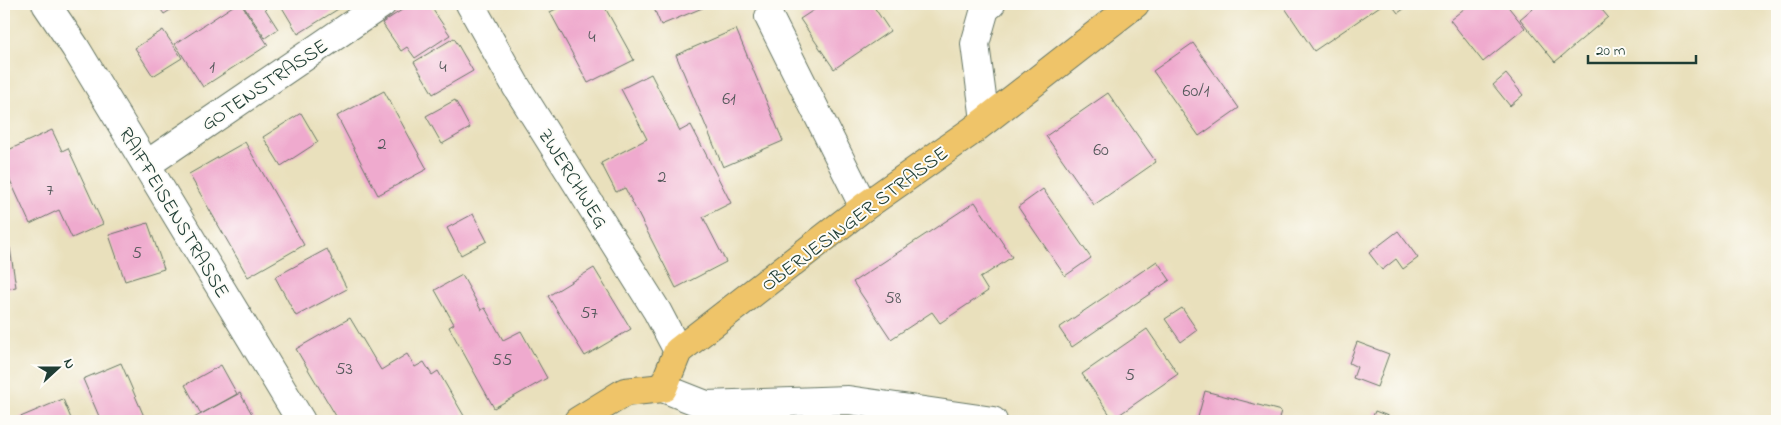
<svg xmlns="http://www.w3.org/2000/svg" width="1781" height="425" font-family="'Indie Flower',sans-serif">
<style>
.building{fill:#efaace}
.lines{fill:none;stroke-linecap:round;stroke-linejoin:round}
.minor-casing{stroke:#667664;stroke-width:30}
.major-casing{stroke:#667664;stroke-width:30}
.minor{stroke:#fff;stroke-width:28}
.major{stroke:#efc469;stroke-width:28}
.labels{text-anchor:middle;stroke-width:4;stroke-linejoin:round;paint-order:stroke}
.number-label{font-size:18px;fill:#53585a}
.street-label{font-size:20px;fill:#1f3d34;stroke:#fdfcf7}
</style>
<rect width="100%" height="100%" fill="#fdfcf7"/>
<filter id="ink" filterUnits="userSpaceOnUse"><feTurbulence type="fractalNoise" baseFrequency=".02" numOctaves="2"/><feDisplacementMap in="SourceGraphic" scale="10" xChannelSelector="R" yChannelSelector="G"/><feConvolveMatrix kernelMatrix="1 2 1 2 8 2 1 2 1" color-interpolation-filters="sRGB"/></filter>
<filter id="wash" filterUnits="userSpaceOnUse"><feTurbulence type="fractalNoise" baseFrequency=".0096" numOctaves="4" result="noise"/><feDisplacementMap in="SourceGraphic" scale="20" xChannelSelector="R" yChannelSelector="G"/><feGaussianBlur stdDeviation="1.12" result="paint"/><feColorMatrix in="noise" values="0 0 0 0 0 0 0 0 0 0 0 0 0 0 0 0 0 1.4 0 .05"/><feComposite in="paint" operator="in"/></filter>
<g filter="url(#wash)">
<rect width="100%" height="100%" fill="#e9e0bc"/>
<g id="blocks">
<path class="building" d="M157,4h23l-16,10z
M236,4h5l27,41 -65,42 -28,-43z
M242,4h20l16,25 -13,9z
M280,4h62l1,2 -45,28z
M411,4h18l21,31 -35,23 -8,-11 -6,4 -19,-28z
M566,4h37l31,56 -46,23 -38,-71z
M652,4h60l-51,21z
M823,4h49l18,27 -56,38 -34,-50z
M1291,4h92l-69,47 -29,-43z
M1391,4h20l-13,9z
M1470,4h36l19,24 -42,34 -33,-42z
M1538,4h59l11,13 -53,45 -35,-43z
M736,29l47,112 -60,26 -47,-112z
M163,30l19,28 -29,18 -18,-28z
M454,38l19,33 -40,23 -19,-32z
M1193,43l46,65 -40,28 -46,-65z
M651,74l29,57 11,-6 40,78 -28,14 23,45 -50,26 -51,-100 -9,4 -15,-29 46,-24 -26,-50z
M1506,74l17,21 -13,11 -17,-21z
M384,91l43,78 -49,26 -41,-79z
M1108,93l48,69 -62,43 -48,-69z
M455,100l15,28 -28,16 -16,-28z
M301,113l17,29 -37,24 -18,-29z
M52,130l10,21 6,-3 35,76 -31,14 -13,-28 -29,14 -26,-57v-15z
M245,142l59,103 -56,32 -59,-103z
M1043,189l48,69 -26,18 -47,-69z
M975,202l37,55 -32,21 8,13 -48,32 -8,-11 -41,27 -38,-57z
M473,214l14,27 -26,14 -14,-27z
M148,223l16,46 -39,12 -16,-46z
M1398,231l20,27 -15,11 -7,-10 -14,11 -13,-17z
M10,248l6,39 -12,2v-40z
M327,249l20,40 -51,27 -21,-39z
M1157,261l13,19 -98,67 -13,-19z
M594,268l37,61 -46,27 -37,-60z
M462,275l19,35 4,-2 18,32 18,-9 26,47 -53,30 -45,-81 5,-3 -19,-34z
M1182,308l15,22 -16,12 -16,-23z
M350,318l31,52 26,-16 8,13 9,-5 8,13 6,-4 29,50h-128l-43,-72z
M1147,329l31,45 -65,45 -31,-45z
M1357,342l32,12 -12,33 -24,-9 4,-11 -8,-4z
M121,363l25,58h-45l-18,-42z
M221,365l16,29 -36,20 -16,-29z
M1205,391l76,20 -3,10h-81z
M240,393l16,28h-60l-2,-3z
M63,399l9,22h-61z
M1375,411l26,10h-30z"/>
</g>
</g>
<g filter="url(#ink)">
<use href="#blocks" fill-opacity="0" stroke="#667664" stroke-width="1"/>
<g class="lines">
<defs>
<path id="minor" d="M46,4l29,43 226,374
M470,4l46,82 141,225 21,40
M769,17l95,190
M985,120l-10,-76 10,-35 6,-5
M146,165l236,-161
M663,388l43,17 10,15
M706,405l142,-5 145,21"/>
<path id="major" d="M578,421l47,-29 38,-4 15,-37 186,-144 108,-76 163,-127"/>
</defs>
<use href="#minor" class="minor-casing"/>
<use href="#major" class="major-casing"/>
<use href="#minor" class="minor"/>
<use href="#major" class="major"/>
</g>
</g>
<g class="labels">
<g class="number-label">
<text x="592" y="42">4</text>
<text x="212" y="72">1</text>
<text x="443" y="72">4</text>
<text x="1196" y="96">60/1</text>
<text x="729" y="104">61</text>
<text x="382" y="149">2</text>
<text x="1101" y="155">60</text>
<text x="662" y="182">2</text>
<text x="50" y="195">7</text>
<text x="137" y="258">5</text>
<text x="893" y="303">58</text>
<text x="589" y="318">57</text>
<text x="502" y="365">55</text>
<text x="344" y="374">53</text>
<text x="1130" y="380">5</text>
</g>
<g class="street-label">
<text transform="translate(264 84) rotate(-34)" y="7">GOTENSTRASSE</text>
<text transform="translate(574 178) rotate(58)" y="7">ZWERCHWEG</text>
<text transform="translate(175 212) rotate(59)" y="7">RAIFFEISENSTRASSE</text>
<text transform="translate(854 218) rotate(-37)" y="7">OBERJESINGER STRASSE</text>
</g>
</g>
<rect width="1781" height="425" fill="none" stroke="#fdfcf7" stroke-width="20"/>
<g transform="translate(58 368) rotate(69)" stroke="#fdfcf7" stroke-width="4" paint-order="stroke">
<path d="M0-4L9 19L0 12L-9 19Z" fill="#1f3d34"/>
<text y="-8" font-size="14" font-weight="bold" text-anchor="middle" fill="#1f3d34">N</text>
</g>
<path d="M1588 55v8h108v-8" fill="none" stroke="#1f3d34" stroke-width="2.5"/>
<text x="1596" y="55" font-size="15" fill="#1f3d34" stroke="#fdfcf7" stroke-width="4" paint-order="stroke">20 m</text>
</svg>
